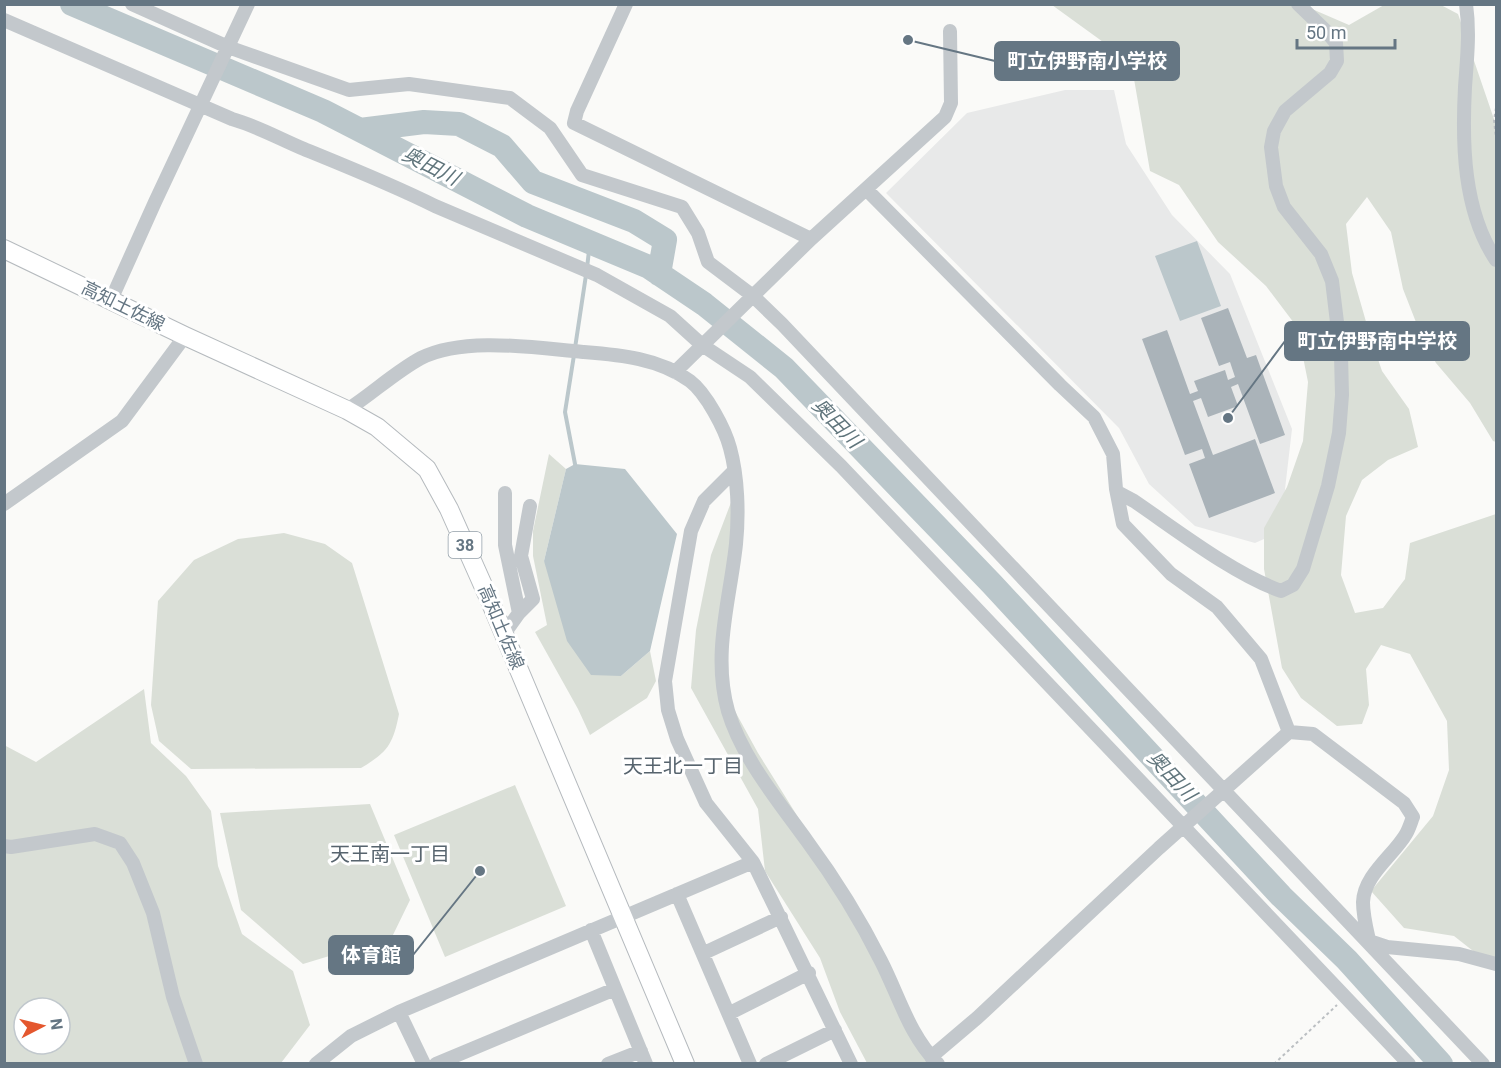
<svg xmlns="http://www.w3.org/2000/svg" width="1501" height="1068" font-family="Roboto,'Noto Sans JP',sans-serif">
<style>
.built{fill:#e8e9e9}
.green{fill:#dadfd7;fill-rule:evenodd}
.water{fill:#bbc7cb}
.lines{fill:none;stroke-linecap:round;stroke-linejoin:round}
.stream{stroke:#bbc7cb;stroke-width:4}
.river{stroke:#bbc7cb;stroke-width:24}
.building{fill:#aab3b9}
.major-casing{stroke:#b5babe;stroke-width:20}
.path{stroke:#bbbfc2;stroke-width:2;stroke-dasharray:3 3;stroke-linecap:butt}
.minor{stroke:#c3c8cc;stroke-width:14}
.major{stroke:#fff;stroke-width:18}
.labels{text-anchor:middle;stroke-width:6;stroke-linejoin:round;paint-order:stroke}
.shield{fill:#fff;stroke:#939fa8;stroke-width:1.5}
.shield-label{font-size:16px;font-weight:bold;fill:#657683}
.street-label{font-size:18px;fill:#657683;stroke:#fff}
.water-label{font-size:20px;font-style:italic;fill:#60757c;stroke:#fff}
.neighbourhood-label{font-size:20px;fill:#57646e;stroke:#fff}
.leader{fill:none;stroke:#657683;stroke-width:2}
.callout-dot{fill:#657683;stroke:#fff;stroke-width:2}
.callout{fill:#657683;stroke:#657683;stroke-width:2}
.callout-label{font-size:20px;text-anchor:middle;font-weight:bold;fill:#fff}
</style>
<rect width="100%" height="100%" fill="#fafaf8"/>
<path class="built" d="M1065,90h49l12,54 46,71 58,59 62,155 -12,103 -25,11 -60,-17 -46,-42 -30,-56 -233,-235 81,-80z"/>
<path class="green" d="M1052,5h257l3,4 37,16 35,-20h57l17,9 38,111v317l-3,-1 -23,-38 -34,-40 -15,-28 -18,-46 -12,-57 -24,-35 -21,27 6,49 19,66 11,32 27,38 9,38 -30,13 -26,20 -16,36 -5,59 14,38 28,-5 22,-29 5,-36 86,-29v455l-42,-33 -50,-8 -33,-37 62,-75 16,-46 -2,-49 -37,-67 -29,-9 -15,24 3,36 -7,19 -25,2 -36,-28 -19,-30 -18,-99v-41l23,-41 16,-46 5,-59 -11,-55 -31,-41 -48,-44 -39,-57 -29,-14 -16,-92 -24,-32z
M549,454l17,15 -22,92 77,115 29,-25 6,30 -9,17 -57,37 -12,-26 -43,-77 12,-7 -14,-69v-25z
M738,484l-18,200 38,69 83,133 88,177h-62l-27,-51 -20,-54 -55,-87 -7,-62 -67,-121 5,-58 15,-75z
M284,533l41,11 27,19 47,151c-6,30 -11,38 -38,54l-170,1 -32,-28 -8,-36 7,-104 36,-41 44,-21z
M144,689l7,54 35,33 25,35 7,55 24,68 51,37 17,54 -29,38h-276l-1,-318 32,17zM24,1008h36v36h-36z
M515,785l51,121 -121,51 -51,-122z
M370,804l40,96 -18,37 -89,27 -62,-54 -21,-97z"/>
<path class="water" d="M1197,241l24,65 -41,15 -25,-65z
M575,464l50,5 52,65 -27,117 -29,25 -30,-1 -24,-34 -23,-80 22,-92z"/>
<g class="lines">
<path class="stream" d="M587,268l3,-26
M575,348l11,-73
M574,355l-9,57 10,52"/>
<path class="river" d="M72,4l251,107 204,105 122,51 55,37 80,64 208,216 289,312 66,64 94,104
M360,130l64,-8 35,2 43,22 31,36 101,39 31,19 -6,34"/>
</g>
<path class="building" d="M1228,308l19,50 9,-3 29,80 -25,9 -22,-60 -7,3 7,19 -30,11 -7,-19 -8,3 20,54 42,-16 20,54 -66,25 -20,-54 16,-6 -3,-9 -17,6 -43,-116 25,-9 23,64 8,-3 -4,-10 31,-11 3,10 7,-3 -5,-15 -11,4 -18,-48z"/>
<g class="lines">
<defs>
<path id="major" d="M4,249l181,87 162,74 30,17 50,42 22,40 41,92 195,463"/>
</defs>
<use href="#major" class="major-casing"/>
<path class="path" d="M1496,108l-2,12 2,18
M1274,1064l63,-59"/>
<path class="minor" d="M132,4l96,43 121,43 60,-6 101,14 40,30 32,47 100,32 16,26 10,29 45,34 29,28 701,740
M626,4l-49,107 -3,12 237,116
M1466,4c4,28 1,55 -1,83 -3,56 -2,124 31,173
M4,20l228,99c25,7 48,20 72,30 44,18 89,36 131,57l162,69 73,41 32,29 48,32 91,89 568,598
M866,189l194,196 34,32 19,37 3,35 7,35 48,50 46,33 44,52 28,73
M111,300l44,-98 93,-198
M675,372l136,-133 134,-122 6,-14 -1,-72
M347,410c25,-16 48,-38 74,-52 43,-22 115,-10 162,-6 37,3 76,6 107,29 16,12 35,48 40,67 8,29 9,66 6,96 -6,56 -24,110 -8,167 14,47 51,91 79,130 28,38 53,78 74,120 18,35 28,74 57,103
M734,471l-30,30 -13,30 -26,150 3,29 9,29 29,64 47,59 98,202
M1117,492l17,9c44,30 98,72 147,90l12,-6 10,-16 25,-83 11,-53 3,-38 -1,-40 -9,-74 -11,-27 -37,-47 -8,-21 -5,-39 3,-16 11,-20 45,-38 7,-12 -1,-18 -9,-11 -29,-28
M4,504l118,-83 63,-85
M519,613l14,-14 -12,-43 9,-50
M504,634l15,-21 -14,-68v-52
M4,846l7,1 84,-13 25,9 13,20 20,50 20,84 23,67
M677,894l73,170
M591,930l55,134
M1372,942l15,5 72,7 37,10
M704,953l77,-36
M399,1012l25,52
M730,1013l79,-40
M931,1057l46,-39 182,-170 130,-116 24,2 91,69 9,14c-2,5 -4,12 -7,17 -12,21 -42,41 -43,68 0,13 3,25 6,38
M316,1064l35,-28 48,-24 354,-150
M436,1064l179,-75
M608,1064l33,-13
M766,1064l69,-34"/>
<use href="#major" class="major"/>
</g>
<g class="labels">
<rect class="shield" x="448.5" y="532" width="33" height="26" rx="4.5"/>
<g class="shield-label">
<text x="465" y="551">38</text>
</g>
<g class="street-label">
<text transform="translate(123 306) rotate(26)" y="6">高知土佐線</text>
<text transform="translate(501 627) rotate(67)" y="6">高知土佐線</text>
</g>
<g class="water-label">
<text transform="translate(431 166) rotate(27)" y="7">奥田川</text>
<text transform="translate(837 423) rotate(46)" y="7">奥田川</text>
<text transform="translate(1172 776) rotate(47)" y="7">奥田川</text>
</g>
<g class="neighbourhood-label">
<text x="683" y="773">天王北一丁目</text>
<text x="390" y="861">天王南一丁目</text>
</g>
</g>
<path class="leader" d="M908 40L995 61M1228 418L1285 341M480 871L413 955"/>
<g class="callout-dot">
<circle cx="908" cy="40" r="6"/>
<circle cx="1228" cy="418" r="6"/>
<circle cx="480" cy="871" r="6"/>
</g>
<g class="callout">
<rect x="995" y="42" width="184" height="38" rx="6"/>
<rect x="1285" y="322" width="184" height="38" rx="6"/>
<rect x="329" y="936" width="84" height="38" rx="6"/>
</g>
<g class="callout-label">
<text x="1087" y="68">町立伊野南小学校</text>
<text x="1377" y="348">町立伊野南中学校</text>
<text x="371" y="962">体育館</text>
</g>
<rect width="1501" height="1068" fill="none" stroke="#657683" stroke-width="12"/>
<g transform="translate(42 1026) rotate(83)"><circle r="28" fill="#ffffff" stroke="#c1c8cd" stroke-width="1.5"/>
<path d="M0-4.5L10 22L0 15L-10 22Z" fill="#e4572e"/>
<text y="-9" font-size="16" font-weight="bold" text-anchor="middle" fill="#657683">N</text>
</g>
<path d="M1297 39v9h98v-9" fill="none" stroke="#657683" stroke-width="3"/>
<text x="1306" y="39" font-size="18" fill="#657683" stroke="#ffffff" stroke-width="4.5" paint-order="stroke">50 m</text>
</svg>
